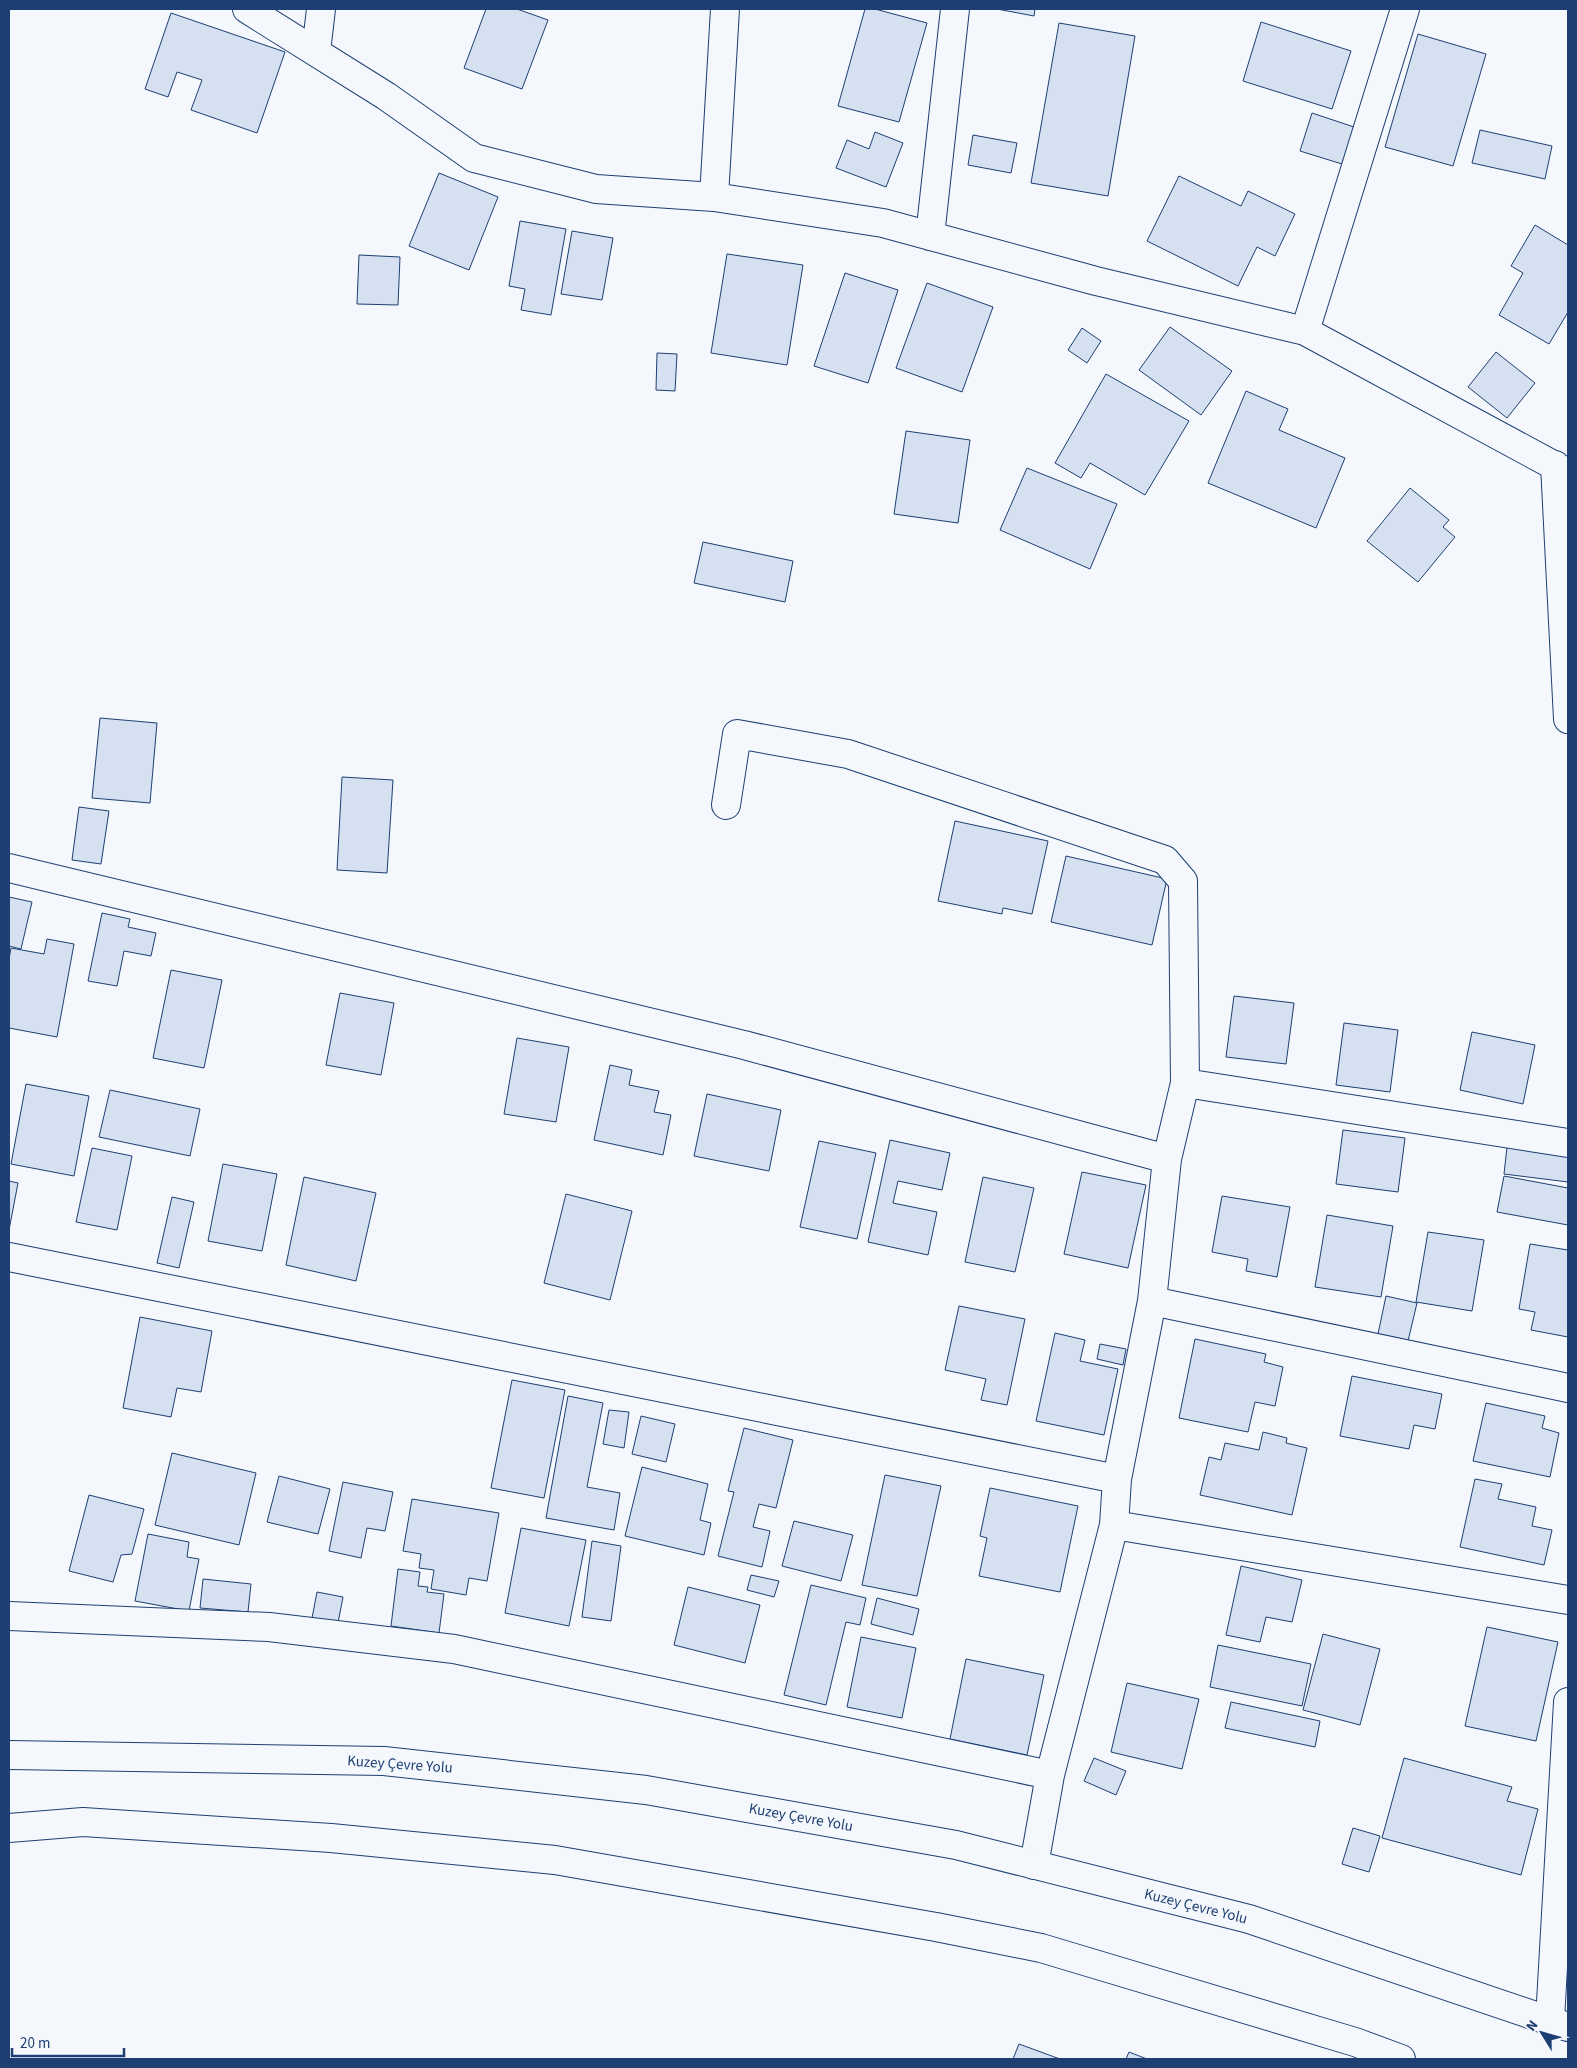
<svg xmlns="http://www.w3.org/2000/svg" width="1577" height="2068" font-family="'Source Sans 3',sans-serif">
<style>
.building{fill:#d5e0f0;stroke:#1d3f73}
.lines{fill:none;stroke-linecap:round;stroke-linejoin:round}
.minor-casing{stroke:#1d3f73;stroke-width:30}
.highway-casing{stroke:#1d3f73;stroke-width:30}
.minor{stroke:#f4f7fb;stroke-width:28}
.highway{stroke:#f4f7fb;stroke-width:28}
.labels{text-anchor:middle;stroke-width:4;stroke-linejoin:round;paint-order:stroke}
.street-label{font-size:15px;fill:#1d3f73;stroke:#f4f7fb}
</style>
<rect width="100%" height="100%" fill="#f4f7fb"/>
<path class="building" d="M486,9h31l31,11 -26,69 -58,-21z
M865,9h10l52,14 -28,99 -61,-16z
M997,9h38l-1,7z
M171,13l114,39 -28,81 -66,-23 11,-30 -25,-8 -9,25 -23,-8z
M1261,22l90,29 -19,58 -89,-28z
M1059,23l76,13 -27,160 -77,-13z
M1418,34l68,20 -33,112 -68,-19z
M1312,113l42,14 -12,37 -42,-13z
M1480,130l72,16 -7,33 -73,-16z
M875,132l28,11 -17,44 -50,-19 11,-28 22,9z
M973,135l44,8 -6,30 -43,-8z
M439,173l59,24 -29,73 -60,-24z
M1179,176l62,30 7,-15 47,23 -20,42 -18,-9 -19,39 -91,-45z
M520,221l46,8 -15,86 -30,-5 4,-21 -16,-3z
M1535,225l33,20v67l-19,32 -50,-29 24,-42 -12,-7z
M572,231l41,7 -11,62 -41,-6z
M727,254l76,11 -16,100 -76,-12z
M359,255l41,2 -2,48 -41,-1z
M845,273l53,17 -30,93 -54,-17z
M927,283l66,24 -31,85 -66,-24z
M1170,327l62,44 -31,44 -62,-45z
M1082,328l19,13 -14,22 -19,-13z
M1496,352l39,31 -28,35 -39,-31z
M657,353l20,1 -2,37 -19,-1z
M1106,374l83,47 -44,74 -55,-32 -9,15 -26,-15z
M1246,391l42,18 -9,21 66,28 -29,70 -108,-45z
M906,431l64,9 -12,83 -64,-9z
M1027,468l90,36 -27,65 -90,-39z
M1410,488l39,32 -6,7 12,10 -37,45 -51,-41z
M703,542l90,19 -8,41 -91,-19z
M100,718l57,5 -7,80 -58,-5z
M342,777l51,3 -6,93 -50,-3z
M79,807l30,4 -8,53 -29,-4z
M955,821l93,20 -16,73 -29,-6 -1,6 -64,-13z
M1066,856l101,23 -15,66 -101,-23z
M9,897l23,5 -11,47 -12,-3z
M102,913l28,6 -2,8 28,6 -5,23 -27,-5 -7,35 -29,-5z
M47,939l27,5 -17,93 -48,-9v-69l2,-11 33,6z
M171,970l51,10 -18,88 -51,-10z
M340,993l54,10 -13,72 -55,-10z
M1234,996l60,7 -8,61 -60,-7z
M1344,1023l54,7 -8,62 -54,-7z
M1472,1032l63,13 -12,59 -63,-14z
M517,1038l52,9 -13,75 -52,-8z
M610,1065l22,5 -3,15 30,6 -5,21 17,3 -8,40 -69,-15z
M26,1084l63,12 -15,80 -63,-12z
M110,1090l90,19 -10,47 -91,-19z
M707,1094l74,16 -12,61 -75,-15z
M1343,1130l62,8 -7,54 -62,-8z
M890,1140l60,13 -8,37 -44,-9 -5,22 44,9 -9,43 -60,-13z
M819,1141l57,12 -19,86 -57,-12z
M1507,1147l61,8v27l-64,-8z
M92,1148l40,8 -15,74 -41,-8z
M223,1164l54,10 -15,77 -54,-10z
M1082,1172l64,13 -18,83 -64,-14z
M1504,1176l64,12v37l-71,-13z
M304,1177l72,16 -20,88 -70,-16z
M983,1177l51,11 -19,84 -50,-10z
M9,1181l9,2 -9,47z
M566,1194l66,17 -22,89 -66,-17z
M1222,1196l68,11 -13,70 -31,-6 2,-12 -36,-7z
M172,1197l22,5 -15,66 -22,-5z
M1327,1215l66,11 -12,71 -66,-10z
M1428,1232l56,8 -12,71 -56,-9z
M1530,1244l38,6v87l-37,-7 4,-18 -16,-3z
M1386,1296l31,7 -9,38 -30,-7z
M959,1306l66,13 -18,86 -26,-5 5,-21 -41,-9z
M140,1317l72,14 -11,61 -24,-4 -6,29 -48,-9z
M1055,1333l30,7 -5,21 38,8 -14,66 -68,-14z
M1195,1339l71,15 -2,8 19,5 -8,39 -20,-4 -7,30 -69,-14z
M1100,1344l26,5 -3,16 -26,-6z
M1352,1376l90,18 -7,35 -21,-4 -5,24 -69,-13z
M512,1380l53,10 -21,108 -53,-10z
M568,1396l35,7 -16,84 33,6 -6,37 -68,-12z
M1486,1403l59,13 -3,12 17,5 -9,44 -77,-16z
M609,1410l20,2 -5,36 -21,-4z
M641,1416l34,8 -9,38 -34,-8z
M744,1428l49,12 -17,68 -17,-4 -6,23 17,4 -8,36 -44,-11 16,-64 -6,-1z
M1263,1432l24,6 -1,5 21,5 -15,67 -92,-20 9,-38 12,3 4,-17 34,7z
M172,1453l84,20 -17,72 -84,-20z
M642,1467l66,17 -8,36 11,3 -7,32 -79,-19z
M885,1475l56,11 -24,110 -55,-11z
M279,1476l51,13 -12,45 -51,-12z
M1475,1479l27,5 -4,15 38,8 -4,19 20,4 -8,35 -84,-18z
M343,1482l50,10 -8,39 -18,-3 -6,30 -32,-7z
M990,1488l88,18 -18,86 -81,-16 8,-38 -7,-2z
M89,1495l55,14 -12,45 -11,1 -8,27 -44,-11z
M412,1499l87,14 -12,68 -18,-3 -3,17 -35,-6 3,-19 -15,-2 2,-14 -18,-3z
M794,1521l59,14 -12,46 -59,-15z
M521,1528l65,12 -17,86 -64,-13z
M148,1534l41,8 -2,15 12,2 -10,52 -54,-10z
M592,1541l29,5 -10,75 -29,-4z
M1241,1566l61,14 -10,42 -26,-5 -6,25 -34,-7z
M398,1569l22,3 -2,14 10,1 -1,5 17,2 -5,39 -48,-7z
M751,1575l28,6 -5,16 -27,-7z
M203,1579l48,5 -3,28 -48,-4z
M811,1585l55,13 -6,27 -14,-3 -20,83 -42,-10z
M688,1587l72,18 -15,58 -71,-18z
M317,1592l26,5 -5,26 -26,-5z
M877,1598l42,11 -6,26 -42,-11z
M1487,1627l71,15 -22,99 -71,-15z
M1323,1634l57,15 -20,76 -57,-15z
M861,1637l55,11 -14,70 -55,-11z
M1218,1645l93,19 -9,42 -92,-19z
M966,1659l78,16 -17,80 -77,-16z
M1127,1683l72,16 -17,70 -71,-17z
M1231,1702l89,19 -5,26 -90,-19z
M1094,1758l32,13 -10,24 -32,-14z
M1404,1758l108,29 -5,14 31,8 -17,66 -139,-37z
M1353,1828l27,8 -11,36 -27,-8z
M1019,2044l41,15h-47z
M1129,2052l18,7h-21z"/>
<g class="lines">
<defs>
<path id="minor" d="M247,9l139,87 88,62 122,31 118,8 169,26 213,58 209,50 263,142
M316,52l5,-43
M714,197l11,-188
M930,236l25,-227
M1305,331l100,-322
M1555,465l13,254
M726,805l11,-71 111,20 317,106 18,21 2,202 -18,76 -15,142 -35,178 -3,46 -64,250 -16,90
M9,868l735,177 423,114
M1185,1083l383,60
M9,1257l1108,222
M1152,1301l416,87
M1114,1525l454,75
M9,1616l260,11 185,22 596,126
M1550,2020l18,-318"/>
<path id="highway" d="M9,1755l375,6 262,29 310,55 293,74 319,108
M9,1828l74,-6 248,16 224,22 381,67 105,21 314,94 46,17"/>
</defs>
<use href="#minor" class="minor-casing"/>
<use href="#highway" class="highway-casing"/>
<use href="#minor" class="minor"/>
<use href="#highway" class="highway"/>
</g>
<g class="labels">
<g class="street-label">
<text transform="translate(400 1764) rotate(4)" y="5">Kuzey Çevre Yolu</text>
<text transform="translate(801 1817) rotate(10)" y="5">Kuzey Çevre Yolu</text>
<text transform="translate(1196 1906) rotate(14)" y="5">Kuzey Çevre Yolu</text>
</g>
</g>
<rect width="1577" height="2068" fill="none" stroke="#1d3f73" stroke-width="20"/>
<g transform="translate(1542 2033) rotate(307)" stroke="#f4f7fb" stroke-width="4" paint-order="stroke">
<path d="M0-4L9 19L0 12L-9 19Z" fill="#1d3f73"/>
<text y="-8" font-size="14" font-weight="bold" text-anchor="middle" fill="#1d3f73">N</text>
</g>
<path d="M12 2048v8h112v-8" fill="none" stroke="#1d3f73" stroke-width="2.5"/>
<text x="20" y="2048" font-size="15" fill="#1d3f73" stroke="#f4f7fb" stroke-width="4" paint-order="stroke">20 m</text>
</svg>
